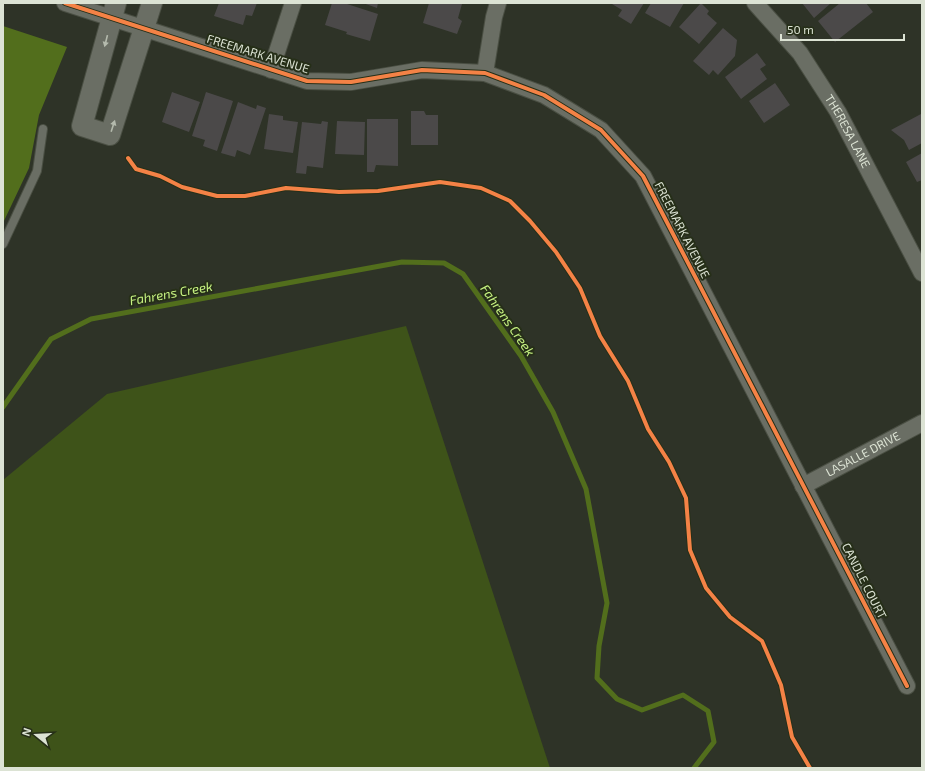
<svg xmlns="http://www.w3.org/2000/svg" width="925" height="771" font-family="'Exo 2',sans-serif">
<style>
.green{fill:#3e5319}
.water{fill:#526e1c}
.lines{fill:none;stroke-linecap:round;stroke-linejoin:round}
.stream{stroke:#526e1c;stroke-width:5}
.building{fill:#4b4949}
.service-casing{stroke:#4a4f43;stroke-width:10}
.minor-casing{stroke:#4a4f43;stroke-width:18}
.tertiary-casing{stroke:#4a4f43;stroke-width:22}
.service{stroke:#6a6e64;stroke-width:8}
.minor{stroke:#6a6e64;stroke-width:16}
.tertiary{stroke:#6a6e64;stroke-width:20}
.cycleway-casing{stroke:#262f18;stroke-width:6}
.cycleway{stroke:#f48246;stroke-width:4}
.oneway{fill:#b4baad}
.labels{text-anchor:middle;stroke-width:4;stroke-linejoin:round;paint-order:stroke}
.street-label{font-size:12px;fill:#dce3d4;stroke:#262f18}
.water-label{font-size:13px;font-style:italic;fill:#c7f382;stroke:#262f18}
</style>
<rect width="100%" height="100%" fill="#2e3327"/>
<path class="green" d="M406,326l144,442h-547v-288l104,-86z"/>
<path class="water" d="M3,26l64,21 -28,68 -10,53 -26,55z"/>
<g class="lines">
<path class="stream" d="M3,407l48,-68 40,-20 311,-57 42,1 19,11 58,82 32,56 33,77 21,114 -8,43 -2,32 20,21 25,11 41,-15 25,16 6,31 -20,26"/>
</g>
<path class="building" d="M219,3h38l-5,13 -6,-1 -3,10 -29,-9z
M332,3h12l34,11 -8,27 -24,-7 1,-2 -22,-7z
M363,3h15l-1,5z
M429,3h28l5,1 -4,14 4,3 -5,13 -34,-11z
M613,3h31l-13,21 -13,-8 4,-6 -10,-6z
M651,3h33l-14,24 -25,-14z
M701,3l8,8 -2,3 10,9 -18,21 -20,-17z
M802,3h29l-17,15z
M840,3h26l7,9 -38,30 -17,-21z
M723,28l14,12 -2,16 -17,19 -5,-5 -4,5 -16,-14z
M757,53l9,12 -6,4 7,10 -26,20 -16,-22z
M775,83l15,22 -26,18 -15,-22z
M172,92l28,10 -11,30 -27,-10z
M206,92l27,9 -16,50 -14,-5 2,-6 -13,-4z
M238,102l18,7 1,-4 9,3 -16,47 -13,-5 -2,7 -14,-4z
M411,111h13l2,4h12v30h-27z
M269,114l14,2v4l15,2 -5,31 -29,-4z
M921,114l1,29 -13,7 -5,-10 -13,-10z
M367,119h31v47l-22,-1 -2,7h-7z
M322,121l6,1 -5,46 -16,-2 -1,8 -10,-1 6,-51 19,2z
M337,121l28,1 -1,33 -29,-1z
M922,153v27l-5,2 -11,-20z"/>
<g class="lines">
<defs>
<path id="service" d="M3,244l34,-73 6,-42"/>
<g id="minor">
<path d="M65,3l242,78 44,1 71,-12 63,3 59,22 57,35 42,46 264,510"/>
<path id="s1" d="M755,3l45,50 38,59 84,161"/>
<path d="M271,70l22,-67"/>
<path d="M485,73l9,-56 4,-14"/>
<path id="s2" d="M803,486l119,-63"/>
</g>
<path id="tertiary" d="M116,3l-34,123 28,9 42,-132"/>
</defs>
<use href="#service" class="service-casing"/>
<use href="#minor" class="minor-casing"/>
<use href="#tertiary" class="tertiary-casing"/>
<use href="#service" class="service"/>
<use href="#minor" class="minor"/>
<use href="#tertiary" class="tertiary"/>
<defs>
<path id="cycleway" d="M65,3l242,78 44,1 71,-12 63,3 59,22 57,35 42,46 264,510
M128,158l8,11 24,7 22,11 35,9h28l41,-8 53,4 39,-1 62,-9 41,6 29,13 20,20 26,31 24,36 20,48 28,45 20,48 21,33 17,36 4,52 16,38 24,29 32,24 19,44 11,52 18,31"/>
</defs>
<use href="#cycleway" class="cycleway-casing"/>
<use href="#cycleway" class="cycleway"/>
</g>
<defs><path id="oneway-solid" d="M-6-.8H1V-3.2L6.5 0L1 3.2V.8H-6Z"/></defs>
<g class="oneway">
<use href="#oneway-solid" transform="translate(106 41) rotate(104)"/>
<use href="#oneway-solid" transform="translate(113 126) rotate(-72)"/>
</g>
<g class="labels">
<g class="street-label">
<text transform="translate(258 54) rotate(17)" y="4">FREEMARK AVENUE</text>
<text dy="4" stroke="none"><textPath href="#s1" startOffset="159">THERESA LANE</textPath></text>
<text transform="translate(682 230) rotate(63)" y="4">FREEMARK AVENUE</text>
<text dy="4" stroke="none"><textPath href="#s2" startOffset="68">LASALLE DRIVE</textPath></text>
<text transform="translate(864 581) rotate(63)" y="4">CANDLE COURT</text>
</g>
<g class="water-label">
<text transform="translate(171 293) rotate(-10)" y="5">Fahrens Creek</text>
<text transform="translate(508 320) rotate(55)" y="5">Fahrens Creek</text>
</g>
</g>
<rect width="925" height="771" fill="none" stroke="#dce3d4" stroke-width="8"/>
<g transform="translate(36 735) rotate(288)" stroke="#262f18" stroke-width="3" paint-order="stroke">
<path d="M0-3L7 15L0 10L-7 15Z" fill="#dce3d4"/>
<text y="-6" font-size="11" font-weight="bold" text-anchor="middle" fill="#dce3d4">N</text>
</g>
<path d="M781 34v6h123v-6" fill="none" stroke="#dce3d4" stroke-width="2"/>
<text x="787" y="34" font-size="12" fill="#dce3d4" stroke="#262f18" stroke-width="3" paint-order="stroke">50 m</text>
</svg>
